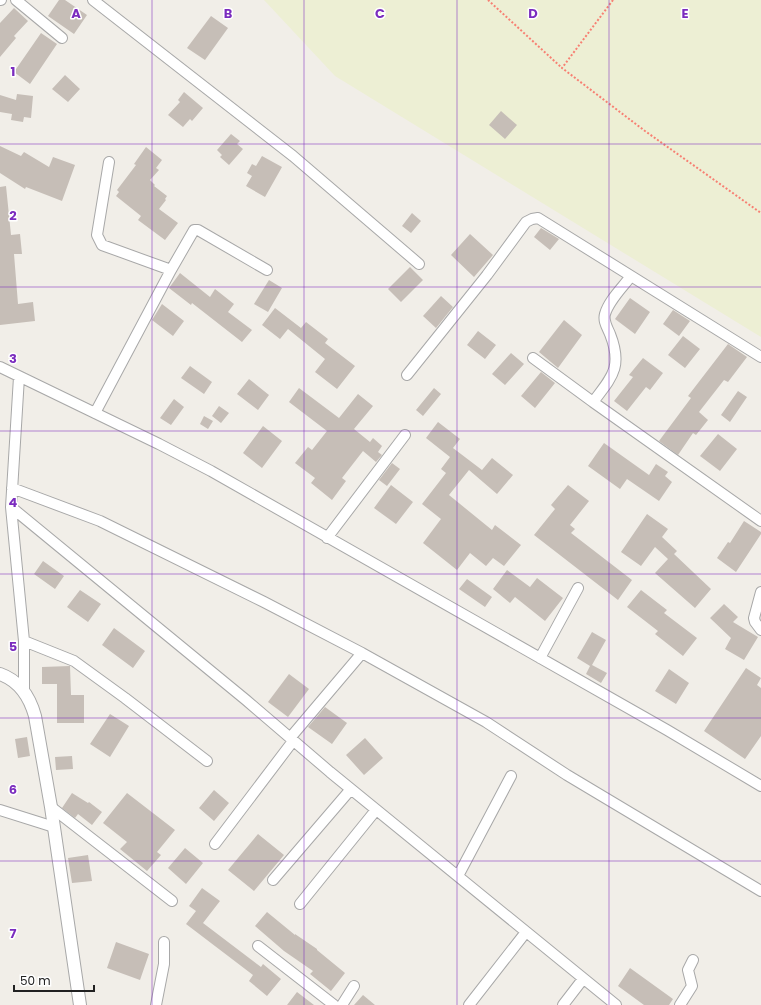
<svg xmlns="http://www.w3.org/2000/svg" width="761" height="1005" font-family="Poppins,sans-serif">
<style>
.farmland{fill:#edefd4}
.building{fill:#c6beb7}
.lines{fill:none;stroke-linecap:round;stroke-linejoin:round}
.minor-casing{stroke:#a8a8a8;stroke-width:12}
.tertiary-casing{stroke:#a8a8a8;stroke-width:14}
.path{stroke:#f78073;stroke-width:2;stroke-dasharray:2 2;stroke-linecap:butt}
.minor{stroke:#fff;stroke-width:10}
.tertiary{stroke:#fff;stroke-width:12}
.grid{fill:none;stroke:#7b2cbf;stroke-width:1;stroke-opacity:0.55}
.grid-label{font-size:13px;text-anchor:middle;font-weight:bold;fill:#7b2cbf;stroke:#fff;stroke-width:3;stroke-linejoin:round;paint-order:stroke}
</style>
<rect width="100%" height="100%" fill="#f1eee8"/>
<path class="farmland" d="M264,0h497v337l-426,-261z"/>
<path class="building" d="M59,0h6l22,15 -13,19 -26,-18z
M14,8l14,13 -14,15 2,2 -16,19v-34z
M211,16l17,12 -23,32 -18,-12z
M41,33l16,11 -27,40 -16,-12z
M65,75l15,14 -12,13 -16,-13z
M184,92l19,16 -11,13 -2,-2 -7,8 -15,-12 12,-13 -2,-2z
M17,94l16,2 -2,22 -7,-1 -1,5 -12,-2 1,-6 -12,-2v-17l16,5z
M501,111l16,14 -12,14 -16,-14z
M231,134l9,7 -3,3 6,5 -14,16 -9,-8 2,-2 -5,-5z
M0,146l21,10 3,-4 25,15 4,-10 22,8 -13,36 -36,-14 -1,2 -25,-16z
M146,147l16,13 -6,8 3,2 -9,10 5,5 -1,1 13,10 -2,3 1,1 -7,9 19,14 -13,17 -27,-20 3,-4 -25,-20 3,-4 -2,-2 19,-25 -2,-1z
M262,156l20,11 -17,30 -19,-11 6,-10 -5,-3 5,-9 4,2z
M6,186l5,49 9,-1 2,20h-8l4,50 15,-2 2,19 -35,4v-138z
M412,213l9,8 -10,12 -9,-7z
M541,228l18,11 -9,11 -16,-13z
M470,234l23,21 -19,22 -23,-22z
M410,267l13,13 -22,22 -13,-13z
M180,273l30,24 5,-8 19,15 -6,8 24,18 -10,12 -50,-39 -1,2 -22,-17z
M269,280l13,8 -14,24 -14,-8z
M441,296l12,11 -17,21 -13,-12z
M630,298l20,14 -15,22 -20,-15z
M162,304l22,17 -11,15 -21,-16z
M275,308l26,20 5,-6 22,17 -3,4 30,23 -18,23 -22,-17 10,-13 -37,-30 -8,10 -18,-14z
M673,310l17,11 -11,15 -16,-12z
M564,320l18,15 -24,33 -19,-16z
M478,331l18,14 -11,14 -18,-14z
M683,336l17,13 -15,19 -17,-13z
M728,344l19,13 -19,25 -4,-2 -25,32 9,8 -12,15 -3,-2 -15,22 -19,-14 32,-43 -3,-2z
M511,353l13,11 -19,21 -13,-11z
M643,358l20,15 -13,17 -4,-3 -19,24 -13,-10 19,-24 -4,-2z
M190,366l22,16 -8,12 -23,-16z
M541,372l14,11 -20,25 -14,-12z
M249,379l20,16 -11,15 -21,-16z
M299,388l40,30 19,-24 15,12 -19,23 16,13 3,-4 9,8 -4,6 4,3 -6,7 -13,-11 -21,27 4,3 -14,19 -21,-17 4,-5 -20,-15 13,-16 4,3 15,-19 -38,-29z
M434,388l7,6 -18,22 -7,-6z
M738,391l9,6 -17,25 -9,-7z
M174,399l10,8 -13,18 -11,-7z
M219,406l10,7 -8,10 -9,-7z
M204,416l9,5 -5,8 -8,-5z
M438,422l22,17 -7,9 29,22 10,-12 21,17 -16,19 -28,-24 -20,25 43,35 3,-5 26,20 -17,21 -11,-8 -7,8 -16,-13 -13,17 -34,-27 18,-24 -19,-15 24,-31 -5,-4 9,-12 -24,-19z
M263,426l19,15 -20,27 -19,-15z
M718,434l19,15 -17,22 -20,-15z
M604,443l45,32 7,-11 12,8 -3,4 7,6 -13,19 -32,-22 -7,10 -32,-23z
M392,463l8,6 -13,17 -8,-6z
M391,485l22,17 -17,22 -22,-16z
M568,485l21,16 -19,24 5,4 -4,4 61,47 -14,20 -84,-65 21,-26 -4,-4z
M647,514l21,15 -6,8 15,14 -3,3 37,35 -16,19 -40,-35 13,-14 -13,-12 -14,19 -20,-14z
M744,521l17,11v2l-25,38 -19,-14 11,-16 2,1z
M43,561l21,15 -9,13 -21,-15z
M507,570l23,17 7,-9 26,20 -18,23 -30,-24 -5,6 -17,-14z
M467,579l25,18 -7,10 -26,-18z
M80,590l21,14 -13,18 -21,-15z
M641,590l26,20 -3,3 33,25 -14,18 -28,-22 3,-3 -31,-24z
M724,604l14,13 -5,5 25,15 -14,23 -19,-11 6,-11 -21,-20z
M114,628l31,23 -12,17 -31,-23z
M592,632l14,8 -14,25 15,8 -6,10 -15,-9 4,-8 -13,-8z
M70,666l1,29h13v28h-27v-39h-15v-17z
M746,668l15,10 -4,7 4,3v48l-16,23 -41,-28z
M669,669l20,14 -13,21 -21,-13z
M289,674l20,15 -21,28 -20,-15z
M325,707l22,16 -15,21 -24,-17z
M110,714l19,12 -19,31 -20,-13z
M27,737l3,19 -12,2 -3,-19z
M365,738l18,20 -19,17 -18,-20z
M72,756l1,13 -17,1 -1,-13z
M214,790l15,13 -15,18 -15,-13z
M72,793l16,10 1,-1 13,10 -10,13 -14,-11 -3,4 -13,-10z
M127,793l48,37 -18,22 4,3 -14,16 -27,-22 7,-7 -24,-19z
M258,834l26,21 -30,36 -26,-21z
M185,848l18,15 -17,21 -18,-16z
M88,855l4,26 -20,2 -4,-25z
M202,888l18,13 -17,22 58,44 2,-3 18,15 -14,17 -18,-15 4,-6 -67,-51 10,-13 -7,-5z
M267,912l28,23v-1l22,15v1l28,23 -14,18 -21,-17 3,-3 -29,-20 -29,-25z
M116,942l33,12 -9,26 -33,-12z
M630,968l43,31 -4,6h-25l-26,-19z
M297,992l17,13h-27z
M363,995l12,10h-21z"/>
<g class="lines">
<defs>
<path id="minor" d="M0,0h1
M16,0l46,38
M93,0l200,156 126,108
M109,162l-12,73 5,10 69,25
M631,276c-8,11 -22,24 -26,38 -2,7 2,13 5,20 13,33 2,43 -17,68l168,119
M533,358l60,44
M0,367l159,77 52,27 456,259 94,56
M407,375l80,-100 39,-53 6,-3 6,-1 223,139
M19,377l-8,130 13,134v50
M95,413l76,-143 23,-40h4l69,40
M12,488l88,33 164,81 98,51 124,69 81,53 194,116
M11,507l235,193 84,72 286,233
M327,538l78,-103
M761,592l-7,26 1,4 6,8
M24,641l50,20 51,37 82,63
M540,658l38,-70
M290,738l72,-85
M51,807l121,94
M0,810l54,17
M215,844l78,-103
M458,876l53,-100
M273,880l78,-91
M300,904l76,-94
M258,946l76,59
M156,1005l8,-41v-22
M342,1005l12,-19
M469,1005l57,-73
M563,1005l20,-26
M680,1005l12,-19 -4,-16 5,-10"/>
<path id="tertiary" d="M0,674c20,7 30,24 35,42l16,91 29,198"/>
</defs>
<use href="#minor" class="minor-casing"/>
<use href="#tertiary" class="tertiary-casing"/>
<path class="path" d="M488,0l74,68
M613,0l-51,68 83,63 116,82"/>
<use href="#minor" class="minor"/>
<use href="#tertiary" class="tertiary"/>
</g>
<path class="grid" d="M152,0v1005M304,0v1005M457,0v1005M609,0v1005M0,144h761M0,287h761M0,431h761M0,574h761M0,718h761M0,861h761"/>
<g class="grid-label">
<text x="76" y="18">A</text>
<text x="228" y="18">B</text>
<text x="380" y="18">C</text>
<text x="533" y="18">D</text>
<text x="685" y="18">E</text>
<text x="13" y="76">1</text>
<text x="13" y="220">2</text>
<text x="13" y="363">3</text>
<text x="13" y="507">4</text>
<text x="13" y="651">5</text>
<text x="13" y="794">6</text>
<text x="13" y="938">7</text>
</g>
<path d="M14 985v6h80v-6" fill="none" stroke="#212121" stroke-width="2"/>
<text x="20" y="985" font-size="12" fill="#212121" stroke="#ffffff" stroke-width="3" paint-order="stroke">50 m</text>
</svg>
